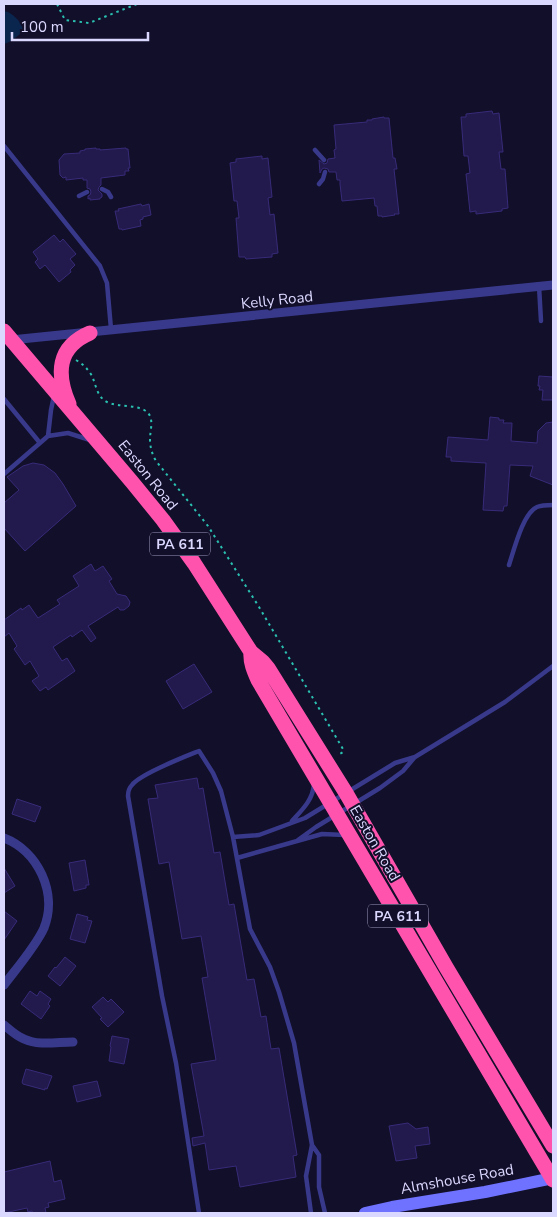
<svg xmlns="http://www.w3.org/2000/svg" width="557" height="1217" font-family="'Nunito Sans',sans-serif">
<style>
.water{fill:#0a264e}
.building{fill:#221a4c;stroke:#372b79}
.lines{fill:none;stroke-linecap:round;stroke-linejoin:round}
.path{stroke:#2ac1b1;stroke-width:2;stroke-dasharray:2.5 4;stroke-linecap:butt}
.lane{stroke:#38398b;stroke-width:4.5}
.street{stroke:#38398b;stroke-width:9}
.secondary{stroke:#6f72ff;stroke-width:12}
.highway{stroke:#ff53ad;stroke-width:15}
.labels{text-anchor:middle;stroke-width:4;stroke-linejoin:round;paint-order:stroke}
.shield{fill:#120f2a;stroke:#9f9cbf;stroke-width:1}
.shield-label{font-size:14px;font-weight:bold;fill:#dbd8ff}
.street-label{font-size:15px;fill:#dbd8ff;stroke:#120f2a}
</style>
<rect width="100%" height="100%" fill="#120f2a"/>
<path class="water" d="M4,11c6,1 9,4 13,8 9,9 7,13 -2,19 -4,3 -7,5 -11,6z"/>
<path class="building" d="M492,111l1,3 6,-1 4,39h-4l2,17h4l3,39 -6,1v2l-26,3v-3l-6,1 -4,-38 4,-1 -2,-17h-4l-3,-39h5v-3z
M384,117v1h5l4,40h2l2,11h-3l5,45h-5l1,1 -13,2v-1h-4l-1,-10h-2l-1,-8 -32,3 -2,-17v-4h-3l-1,-8h-7l-1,-3 -4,-1 -2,1 -2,4 -1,-13 5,4 3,-1 1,-4 7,-1 -1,-8 2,-1 -2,-24 33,-3v-2h5v-1z
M96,148v1h4v1l26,-2v1h2l2,19h-2l1,3h-4v4l-24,3v7l-2,2 -1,3 4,4v3l-2,1v1l-10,1v-2l-2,1v-3l2,-1 1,-3 -1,-3 -3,-1v-8h-4v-2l-17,2v-3l-3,1 -3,-3 -1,-15 5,-6 16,-1v-2l5,-1v-1z
M262,156v3l6,-1 4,39 -4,1 2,17 4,-1 4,39 -6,1v3l-26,2 -1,-2h-6l-3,-39h3l-2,-17h-3l-4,-38 6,-1v-3z
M141,204l1,2 7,-2 2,11 -8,2v2l-3,1 1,6 -19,4v-1h-3l-4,-18h4l-1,-2z
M54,235l6,7 3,-3 13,15 -6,5 5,6 -5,5 1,2 -12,10 -14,-17 -5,4 -5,-7 3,-3 -5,-7z
M539,376l14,1v23h-11l1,-10h-4l1,-4h-2z
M490,417l9,1v2h5l-1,3h9l-1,18 26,2 1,-12 8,-8 7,-1v63l-23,-9 3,-10 -23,-1 -3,41h-3l-1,5 -20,-1 3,-47 -35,-2v-4h-5l2,-20 40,3z
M33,463l11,2 11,8 8,11 13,22 -51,45 -21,-23v-25l15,-13 -12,-13 16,-11z
M91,564l4,7 8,-5 9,13 -3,2 8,13 9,2 4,6 -1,4 -5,4h-4l-2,-3 -30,19 8,12 -5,4 -9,-12 -10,7 -1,-2 -18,12 9,14 5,-3 8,13 -27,19 -2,-3 -6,4 -8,-10 7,-5 -9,-15 -5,4 -11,-16 3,-3 -8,-13 -5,4v-17l17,-12 1,2 7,-5 9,13 22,-14 -3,-4 22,-14 -6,-10z
M194,664l18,28 -29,17 -17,-28z
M197,778l2,11 4,-1 11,65 6,-1 9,53 5,-1 13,76 7,-1 7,38 5,-1 5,33 8,-1 18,107 -4,1 3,21 -56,10 -4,-21 -27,4 -4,-27 -12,3 -1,-8 12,-2 -13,-72 25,-4 -14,-82 6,-1 -7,-41 -19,3 -13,-77 -10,2 -11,-65 10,-1 -3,-13z
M17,799l24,8 -6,15 -23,-8z
M85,860l4,25h-3v3l-12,3 -5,-28z
M4,868l11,18 -11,7z
M4,911l13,10 -13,19z
M77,914l11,3 -1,3 5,1 -7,22 -15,-4z
M65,957l11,9 -16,20 -12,-10 7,-9 1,1z
M30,991l7,5 3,-5 11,8 -3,5 2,2 -9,13 -20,-15z
M103,997l5,5 3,-3 13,13 -16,15 -8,-8 2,-1 -10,-11z
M112,1036l17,3 -5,25 -15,-3 2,-14 -1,-1z
M26,1069l26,7 -5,13 -2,-1v2l-22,-6 -1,-2z
M97,1081l4,15 -24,6 -4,-16z
M408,1123l8,6 12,-2 2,17 -15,2 2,12 -21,3 -7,-35z
M50,1161l4,21 7,-2 4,19 -17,4 1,4 -4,1 1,5h-13l-1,-2 -4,1 -1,-4 -23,5v-41z"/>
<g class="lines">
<path class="path" d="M57,4l8,16 24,3 48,-19
M76,360c7,4 12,9 16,16 4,9 5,21 15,26 11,6 37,1 43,14 3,7 0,16 0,23 0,8 2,15 6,22l52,65 51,81 84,142v3l-5,3"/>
<path class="lane" d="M4,146l96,120 7,17 4,46
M315,150l9,10
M319,184l4,-5 2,-7
M102,189l6,3 3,5
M79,196l8,-4
M539,286l2,35
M4,399l36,44
M48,436l20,-3 22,7
M4,474l36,-31 8,-7 3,-26 3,-14
M509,565c5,-15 14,-52 28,-58 5,-2 11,-2 16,-2
M292,821c10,-11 21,-21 22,-37
M233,837l26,-2 46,-17 90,-55 20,-6 90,-55 48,-36
M298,840l18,-13 64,-39 23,-17 11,-13
M237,858l85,-24 23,1
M312,1145l7,10v32l6,26
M199,1213l-23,-150 -14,-67 -34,-200c0,-5 1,-8 4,-11 8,-11 52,-28 67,-34l14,22 8,18 12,46 17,92 20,38 9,25 15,51 18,102 -6,31 5,37"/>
<path class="street" d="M11,340l542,-55
M4,838c34,13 54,55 40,90 -8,18 -28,41 -40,57
M4,1025c6,5 12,11 20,14 15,7 33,3 49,3"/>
<path class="secondary" d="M365,1213l27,-6 93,-15 68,-14"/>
<path class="highway" d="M4,331l128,151 31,38 31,43 57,89 12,10 5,6 78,125 100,174 107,179
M69,404c-13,-30 -12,-57 21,-71
M251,652c-1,10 3,19 7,28l295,500"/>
</g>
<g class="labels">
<g class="shield">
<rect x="150" y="532.5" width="60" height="23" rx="4"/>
<rect x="368" y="904.5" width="60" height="23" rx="4"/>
</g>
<g class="shield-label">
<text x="180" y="549">PA 611</text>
<text x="398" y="921">PA 611</text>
</g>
<g class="street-label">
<text transform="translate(277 300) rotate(-6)" y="5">Kelly Road</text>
<text transform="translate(148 475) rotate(51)" y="5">Easton Road</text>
<text transform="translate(375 843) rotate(60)" y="5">Easton Road</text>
<text transform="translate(457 1179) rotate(-10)" y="5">Almshouse Road</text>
</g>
</g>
<rect width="557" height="1217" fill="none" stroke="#dbd8ff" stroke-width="10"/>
<path d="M12 32v8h136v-8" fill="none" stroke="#dbd8ff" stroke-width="2.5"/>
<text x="20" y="32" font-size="15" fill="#dbd8ff" stroke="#120f2a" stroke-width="4" paint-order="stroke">100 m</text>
</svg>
